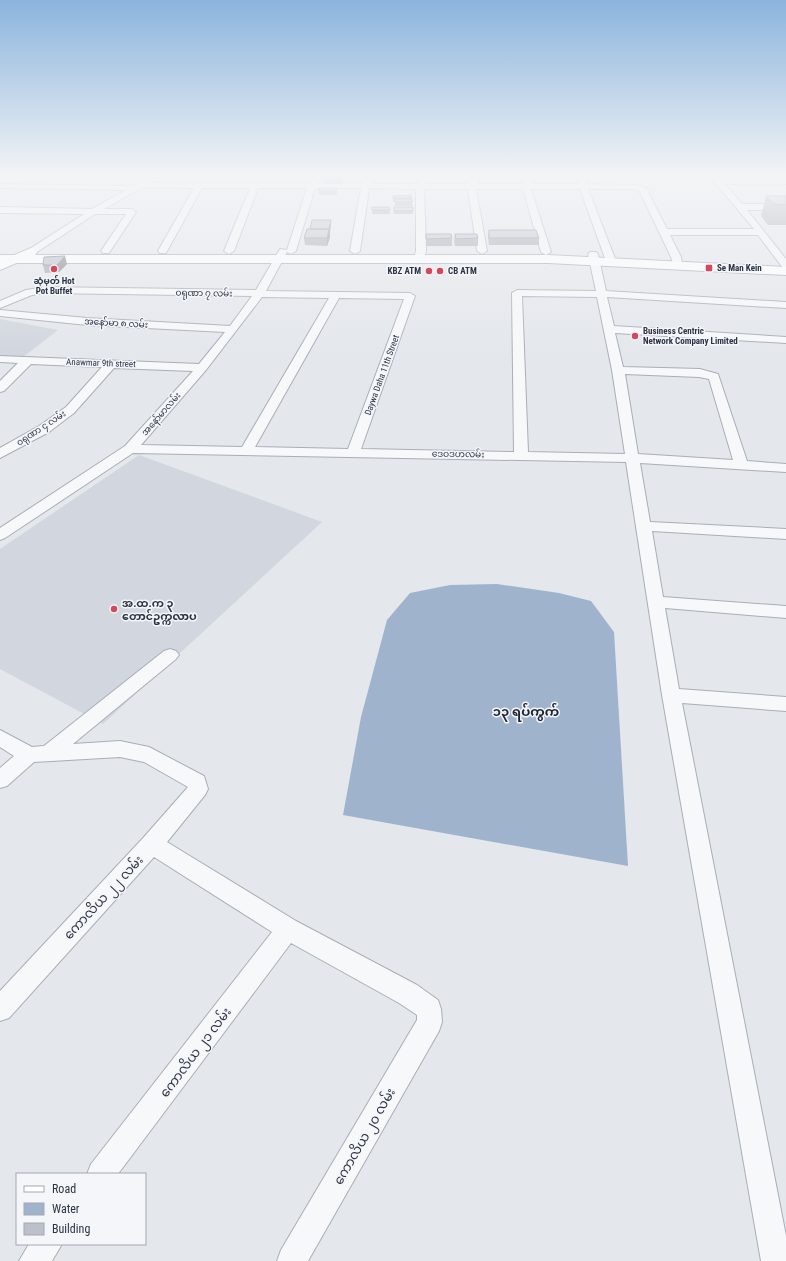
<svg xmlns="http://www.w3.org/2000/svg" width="786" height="1261" font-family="'Roboto Condensed','Noto Sans Myanmar',sans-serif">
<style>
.built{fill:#d2d6de}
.water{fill:#9fb4cc}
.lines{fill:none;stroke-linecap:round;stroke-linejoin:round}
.minor-casing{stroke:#a9aeb7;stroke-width:2}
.secondary-casing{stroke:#a9aeb7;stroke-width:2}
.primary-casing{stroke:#a3abb8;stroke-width:2}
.minor{fill:#f7f8fa;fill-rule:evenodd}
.secondary{fill:#fff;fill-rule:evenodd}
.primary{fill:#fff;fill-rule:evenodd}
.wall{fill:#a1a5ae}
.shaded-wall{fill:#83868d}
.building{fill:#bbc0ca;stroke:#83868d}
.poi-dot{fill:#d1495b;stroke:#f4f6f9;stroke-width:1.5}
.labels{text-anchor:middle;stroke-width:3;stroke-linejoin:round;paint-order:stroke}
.far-poi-label{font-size:9px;font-weight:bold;fill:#2b3445;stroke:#f4f6f9;text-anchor:start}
.far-street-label{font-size:9px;fill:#2b3445;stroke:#f4f6f9}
.poi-label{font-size:11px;font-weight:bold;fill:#2b3445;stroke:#f4f6f9;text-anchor:start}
.quarter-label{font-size:13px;font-weight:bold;fill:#1d2536;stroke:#f4f6f9}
.near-street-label{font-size:13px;fill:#2b3445;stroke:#f4f6f9}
</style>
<rect width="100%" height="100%" fill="#e4e7ec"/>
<path class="built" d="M0,319l58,11 -35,27 -23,-1z
M139,455l183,67 -219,202 -103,-55v-120z"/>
<path class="water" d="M497,584l62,9 32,8 23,31 14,234 -285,-51 18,-98 26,-97 23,-27 40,-8z"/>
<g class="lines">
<defs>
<path id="minor" d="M74,174h87v3h-6l1,2 -5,4h159l5,-9h8l-5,9h45l7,-9h8l-7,10h47l4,-10h8l-5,10h44l4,-10h8l-4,10h47l1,-10h8l-1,10h47l-1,-10h8l1,10 48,1 11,3 21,41h87l-46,-55h8l5,6h65v4h-61l17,20h44v6h-39l39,49v10l-3,-1 -25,-33h-88l11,22 1,7 -2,2h-6l-3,-9 -31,-65 -6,-3h-46l28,72 -5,3 -5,-3 -26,-72h-49l20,63 -5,3 -5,-3 -18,-63h-47l11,62 -5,3 -5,-3 -9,-62h-44l2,62 -2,7 -5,3 -5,-3 2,-7v-62l-47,-1 -9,63 -5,3 -5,-3 11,-63h-46l-19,63 -5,3 -4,-2 -21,39 144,2 5,3 -54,153 153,3 -2,-159 5,-3 79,1 -8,-37 2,-2h6l2,2 8,37 180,11v6l-179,-11 7,29 172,11v6l-171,-10 8,34 77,2 18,5 29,87 39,3v8l-146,-9 10,59 136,7v10l-134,-8 11,66 123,9v12l-121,-10 14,81 107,8v14l-104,-8 104,533v25h-25l-99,-566 -36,-233 -493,-9 -128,85 -5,2v-12l125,-82 68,-75 -79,-3 -40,45 -25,19 -49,26v-10l39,-22 27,-19 36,-40 -71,-3 -27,27 -4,1v-11l18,-18 -18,-1v-6l199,8 26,-32 -138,-7 -87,-9v-6l87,8 143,8 22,-30 -207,-3 -13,2 -32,13v-7l26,-11 19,-3 211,3 24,-41 7,1 20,-62h-49l-24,63 -5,3 -5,-3 26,-63h-48l-36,65h-6l-2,-2 36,-63 -51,-1 -39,22h28l4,3 -27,41h-6l-2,-2 25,-37h-31l-61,40h-6v-4l56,-36 -84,-1v-6l92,2 34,-19 -126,-2v-4l134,2 16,-9 -72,-1zM522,296l75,1 15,73 13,84 -97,-2zM262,297l67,1 -87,149 -101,-2 65,-75zM339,298l65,1 -56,150 -93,-2zM625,374l74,3 10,2 24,81 -95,-6z
M170,649l6,2 3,4 -3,4 -103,85 47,-3 29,6 55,29 4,13 -3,6 -38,47 129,79 121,64 21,15 3,9 1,13 -3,9 -131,230h-31l4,-11 136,-230v-5l-18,-12 -108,-60 -173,231h-31l4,-10 181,-232 -118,-75 -145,161 -9,3v-30l144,-154 44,-50 -44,-25 -24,-5 -86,5 -27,24 -7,2v-20l14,-12 -14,-9v-17l32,17 12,-1 120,-95z
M29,1244h33l-10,17h-33z"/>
<path id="secondary" d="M31,248l4,1 2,3 -2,3 -35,15v-9z"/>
<path id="primary" d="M0,255h548l238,12v8l-238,-12h-548z"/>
</defs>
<use href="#minor" class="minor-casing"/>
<use href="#secondary" class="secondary-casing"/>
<use href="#primary" class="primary-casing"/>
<use href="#minor" class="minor"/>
<use href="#secondary" class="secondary"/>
<use href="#primary" class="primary"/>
</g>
<path class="wall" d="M343,174v6l-1,4h-18v-7z
M337,188v7h-18v-4z
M411,195l1,4v7h-17v-4h-2v-6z
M766,196h20v29h-18l-7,-9z
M372,207h17l1,7h-18z
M394,207l19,4v3h-19z
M331,220v4l-1,8v5l-3,9 -22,-1 -1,-7 6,-9z
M489,230l50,8v7h-50l-1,-7z
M426,234l26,4v8h-26z
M455,234l23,4v8h-23l-1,-5z
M67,264l-8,8 -14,1 -2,-8z"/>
<path class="shaded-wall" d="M343,174v6l-1,4v-7z
M331,220v4l-1,8v5l-3,9v-8z
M65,256l2,8 -8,8 -2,-7z"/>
<path class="building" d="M325,174h18l-1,3h-18z
M319,188h18v3h-18z
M411,195v3h-18v-2z
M766,196h20v9l-12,-1z
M395,199h17v3h-17z
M372,207h17l1,3h-18z
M394,207h19v4h-19z
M312,220h19l-2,9h-19z
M307,229h22l-2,9h-23z
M489,230h47l3,8h-50z
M426,234h25l1,4 -26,1z
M455,234h22l1,4 -22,1z
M65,256l-8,9h-14l1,-8z"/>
<linearGradient id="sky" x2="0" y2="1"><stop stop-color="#8bb4dd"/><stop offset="0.5" stop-color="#f3f4f6"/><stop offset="1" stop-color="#f3f4f6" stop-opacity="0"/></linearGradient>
<rect width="786" height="351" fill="url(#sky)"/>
<g class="poi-dot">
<rect x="705" y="264" width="8" height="8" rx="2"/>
<circle cx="54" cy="269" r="4"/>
<circle cx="429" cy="271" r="4"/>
<circle cx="440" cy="271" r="4"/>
<circle cx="635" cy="336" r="4"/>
<circle cx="114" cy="609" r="4"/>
</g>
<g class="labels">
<g class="far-poi-label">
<text x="717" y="271">Se Man Kein</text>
<text x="421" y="274" text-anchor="end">KBZ ATM</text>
<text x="448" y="274">CB ATM</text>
<text x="54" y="284" text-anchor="middle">ဆုံမှတ် Hot<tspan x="54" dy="10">Pot Buffet</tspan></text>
<text x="643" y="334">Business Centric<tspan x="643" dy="10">Network Company Limited</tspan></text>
</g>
<g class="far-street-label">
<text transform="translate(204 293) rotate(1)" y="3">၀ရုဏာ ၇ လမ်း</text>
<text transform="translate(116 323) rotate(3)" y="3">အနော်မာ ၈ လမ်း</text>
<text transform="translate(101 363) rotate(2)" y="3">Anawmar 9th street</text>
<text transform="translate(382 375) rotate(-70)" y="3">Daywa Daha 11th Street</text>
<text transform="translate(161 414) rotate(-49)" y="3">အနော်မာလမ်း</text>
<text transform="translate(41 428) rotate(-33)" y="3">၀ရုဏာ ၄ လမ်း</text>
<text transform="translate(458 454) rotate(1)" y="3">ဒေဝဒဟလမ်း</text>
</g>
<g class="poi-label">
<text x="122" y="607">အ.ထ.က ၃<tspan x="122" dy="13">တောင်ဥက္ကလာပ</tspan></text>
</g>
<g class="quarter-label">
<text x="526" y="716">၁၃ ရပ်ကွက်</text>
</g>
<g class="near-street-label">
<text transform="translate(103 897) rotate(-47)" y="5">ကောလိယ ၂၂ လမ်း</text>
<text transform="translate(195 1052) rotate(-53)" y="5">ကောလိယ ၂၁ လမ်း</text>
<text transform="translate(364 1136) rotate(-60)" y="5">ကောလိယ ၂၀ လမ်း</text>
</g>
</g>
<rect x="16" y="1173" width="130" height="72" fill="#f4f6f9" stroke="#a4a8b1"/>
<rect x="24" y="1186" width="20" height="6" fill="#ffffff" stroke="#a4a8b1"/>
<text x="52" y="1193" font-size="12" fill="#2b3445">Road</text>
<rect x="24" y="1203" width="20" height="12" fill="#9fb4cc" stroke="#a4a8b1"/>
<text x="52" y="1213" font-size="12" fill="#2b3445">Water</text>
<rect x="24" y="1223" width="20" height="12" fill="#bbc0ca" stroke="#a4a8b1"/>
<text x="52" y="1233" font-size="12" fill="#2b3445">Building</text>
</svg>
